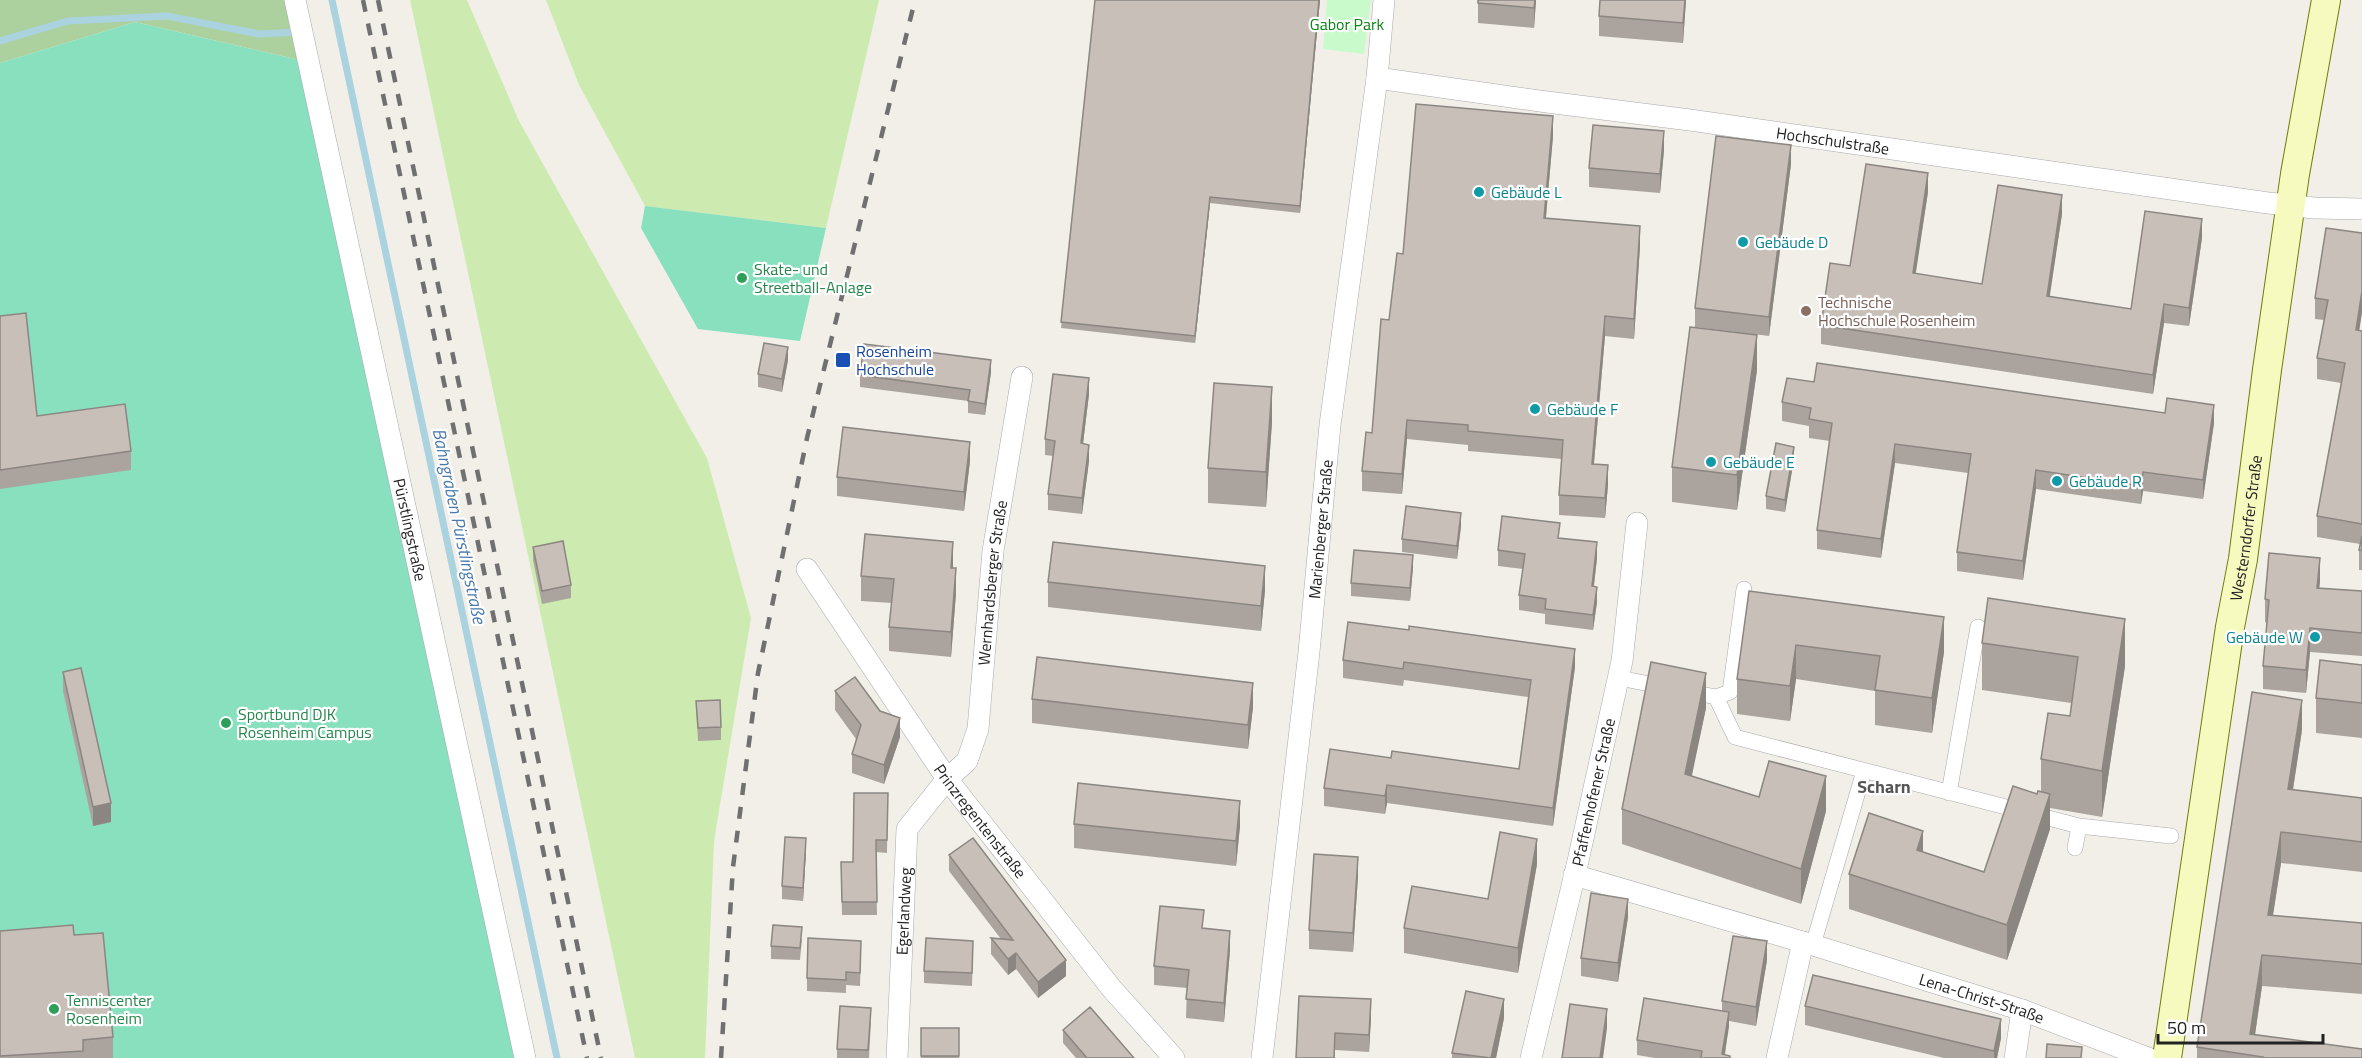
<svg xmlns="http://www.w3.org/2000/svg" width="2362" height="1058" font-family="'Titillium Web',sans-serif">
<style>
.grass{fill:#cdebb0}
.forest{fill:#add19e}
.park{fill:#c8facc}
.pitch{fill:#88e0be}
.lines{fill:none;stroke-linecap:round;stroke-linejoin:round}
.stream{stroke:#aad3df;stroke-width:7}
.pedestrian-casing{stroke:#a9a9a9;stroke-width:16}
.minor-casing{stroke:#a9a9a9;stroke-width:22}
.secondary-casing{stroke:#707d05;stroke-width:30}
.pedestrian{stroke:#fff;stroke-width:15}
.minor{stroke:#fff;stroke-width:21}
.secondary{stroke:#f7fabf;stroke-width:28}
.rail{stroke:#707070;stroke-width:4.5;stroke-dasharray:12 12;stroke-linecap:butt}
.wall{fill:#aba49e}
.shaded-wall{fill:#8b8681}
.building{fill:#c7bfb8;stroke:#8b8681;stroke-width:1.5}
.culture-dot{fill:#0f9aa8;stroke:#fff;stroke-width:2}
.leisure-dot{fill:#2e9e5b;stroke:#fff;stroke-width:2}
.education-dot{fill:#8d6e63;stroke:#fff;stroke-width:2}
.transit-dot{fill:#1a4fb4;stroke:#fff;stroke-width:2}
.labels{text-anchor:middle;stroke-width:4.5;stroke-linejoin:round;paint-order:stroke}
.park-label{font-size:16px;fill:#0c8416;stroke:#fff}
.street-label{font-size:16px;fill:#222;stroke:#fff}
.culture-label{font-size:16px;fill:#0d838f;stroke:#fff;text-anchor:start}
.leisure-label{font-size:16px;fill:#27864d;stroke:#fff;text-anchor:start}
.education-label{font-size:16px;fill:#785e54;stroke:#fff;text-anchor:start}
.transit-label{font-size:16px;fill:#164399;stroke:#fff;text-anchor:start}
.water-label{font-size:18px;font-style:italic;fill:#4a7aab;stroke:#fff}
.neighbourhood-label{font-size:18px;font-weight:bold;fill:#555;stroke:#fff}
</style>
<rect width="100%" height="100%" fill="#f2efe9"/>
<path class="grass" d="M410,0h57l52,121 188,337 44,160 -37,223 -9,217h-70z
M546,0h333l-53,228 -181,-22 -66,-121z"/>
<path class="forest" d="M0,0h295l13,62 -173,-40 -135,41z"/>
<path class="park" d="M1327,0h44l-7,54 -41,-5z"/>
<path class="pitch" d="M135,22l173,40 217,996h-525v-995z
M645,206l181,22 -26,113 -102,-12 -57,-101z"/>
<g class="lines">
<path class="stream" d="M332,0l225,1058
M0,41l68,-20 99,-5 92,18 39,-2"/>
<defs>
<path id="pedestrian" d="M1619,678l97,19 19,40 344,89 92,10
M1716,697l14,-5 14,-103
M1949,793l29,-166
M2075,848l4,-22
M1813,945l51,-174"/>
<g id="minor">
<path id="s1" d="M295,0l230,1058"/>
<path id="s2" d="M1377,78l170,24 143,18 578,83 46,5 48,1"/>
<path id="s3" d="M807,569l140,210 165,210 62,69"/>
<path id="s4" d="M1574,875l239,70 209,65 126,48"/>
<path id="s5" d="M897,1058l10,-229 40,-50 20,-18 11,-32 15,-178 29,-174"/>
<path id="s6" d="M1262,1058l47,-406 21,-227 47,-347 7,-78"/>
<path id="s7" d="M1531,1058l47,-197 44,-200 15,-138"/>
<path d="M1777,1058l26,-116"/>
<path d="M2015,1058l7,-48"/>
</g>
<g id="secondary">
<path id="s8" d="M2167,1058l63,-431 13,-68 24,-189 28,-196 31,-174"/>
</g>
</defs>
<use href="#pedestrian" class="pedestrian-casing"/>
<use href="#minor" class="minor-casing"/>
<use href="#secondary" class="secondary-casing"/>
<use href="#pedestrian" class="pedestrian"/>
<use href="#minor" class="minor"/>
<use href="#secondary" class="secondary"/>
<path class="rail" d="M363,0l224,1058
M378,0l223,1058
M721,1058l12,-191 25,-194 49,-235 108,-438"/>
</g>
<path class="wall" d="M1095,0h225l-20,213 -90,-10 -15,140 -134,-15z
M1478,0h58l-2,28 -56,-5z
M1686,0l-3,43 -84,-7v-20z
M1553,136l-7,82 94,28 -6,93 -29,-3 -11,128 14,21 -3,33 -46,-3v-20l3,-36 -94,-8v-6l-61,-6 -5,55 -40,-3v-20l10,-38 17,-113 14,-66z
M1664,150l-4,43 -71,-6v-19z
M1791,164l-22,172 -74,-9v-19z
M1928,192l-13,82 67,10 80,-70 -13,83 82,12 71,-71 -13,88 -25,-3 -11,71 -332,-50v-19l29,-59z
M2362,233v79l-3,19h3v239h-3v-20l1,-6 -43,-7v-21l24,-133 -24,-4v-21l7,-38 -9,-1v-21z
M0,316l37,100 94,35v19l-131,19z
M788,360l-6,32 -24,-5v-13z
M1757,370l-20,140 -65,-8v-35z
M991,372l-6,43 -17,-2v-12l-108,-14v-12z
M1814,382l400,41 -11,76 -60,-8 -2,13 -105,-15 -13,91 -66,-9v-19l11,-79 -73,-10 -14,95 -64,-9v-19l13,-89 -21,-3v-12l-27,-5v-19z
M1089,394l-6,50 6,17 -7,53 -34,-4v-16l5,-38 -8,-1v-16z
M1272,422l-6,85 -58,-4v-35z
M1794,459l-9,53 -19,-3v-13z
M970,461l-6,50 -127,-15v-19z
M1461,526l-4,33 -55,-7v-13z
M1560,538l37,20 -3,28 3,16 -4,28 -48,-6v-10l-26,-4v-15l4,-26 -25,-3v-16z
M533,547l38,38v13l-29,6 -9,-44z
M1413,567l-3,34 -59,-5v-13z
M953,568l3,25 -5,64 -62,-6v-24l3,-24 -31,-2v-25z
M2320,581l-1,7 43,3v65l-52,-4 -4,41 -43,-4v-23l4,-43 -2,-1v-23z
M1048,582l217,8 -4,41 -213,-24z
M1749,591l195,61 -12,81 -57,-8v-34l-79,-12 -6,42 -53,-7v-35z
M1988,598l137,68 -23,151 -52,-9v21l-43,131 -158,-51v-35l74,-22 61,20 53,-78 4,-3v-32l29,-43 1,-13 -89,-13v-47z
M1343,660l232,7 -22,159 -166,-23 -2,11 -61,-8v-18l195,-19 9,-72 -124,-17 -1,6 -60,-8z
M2362,665v73l-46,-5v-35z
M63,672l48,150 -18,4 -30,-135z
M835,691l45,20 20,26 -16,47 -32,-11v-19l4,-15 -21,-29z
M1032,699l221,8 -5,42 -216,-26z
M696,701l25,26v13l-23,1z
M1706,708l-15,68 68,21 67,14 -25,93 -179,-60v-35z
M2302,730l-9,60 69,8v74l-81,-9 -8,53 89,7v71l-100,-8 -7,49 107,23h-165v-11z
M888,793l-1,60 -11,-1 1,63h-35l-1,-53h12z
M1074,824l166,2 -4,40 -162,-18z
M806,851l-3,50 -21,-2v-13z
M949,855l117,121 -28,22 -22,-29 -8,6 -17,-21v-16l10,1 -52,-68z
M1537,864l-19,109 -114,-20v-25l84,-29z
M1358,876l-5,76 -44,-3v-19z
M1628,917l-10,65 -37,-6v-18z
M1204,928l26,22 -6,72 -38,-4 1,-30 -33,-3v-19z
M0,931l74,4 39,102v21h-113z
M802,939l-2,21 -29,-1v-13z
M861,953l-1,33 -14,-1v8l-39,-2v-13z
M973,953l-1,33 -48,-3v-12z
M1767,960l-11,66 -27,-5 -4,34 5,3h-75l-18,-3v-15l85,-29v-10z
M1299,996l72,21 -2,35 -34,-2v8h-39z
M1805,1006l196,32 -4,20h-53l-139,-33z
M1504,1018l-8,40h-44v-5z
M871,1021l-2,37h-32v-9z
M921,1028h38v30h-38z
M1063,1030l71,28h-58l-13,-15z"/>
<path class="shaded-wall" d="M1319,0h1l-20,213v-7z
M1535,0h1l-2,28v-20z
M1685,0h1l-3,43v-20z
M1553,116v20l-9,102v-20z
M1664,131v19l-4,43v-19z
M1791,145v19l-22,172v-19z
M1928,173v19l-15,100v-19z
M2062,195v19l-15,101v-19z
M1210,197v6l-15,140v-7z
M2202,219v19l-13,88v-18z
M1640,226v20l-6,93v-20z
M2362,291v21l-6,39v-21z
M2164,304v19l-11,71v-19z
M1605,316v20l-13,148v-20z
M1757,335v35l-20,140v-35z
M788,347v13l-6,32v-13z
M991,360v12l-6,43v-11z
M1089,378v16l-8,66v-17z
M1272,387v35l-6,85v-35z
M2214,405v18l-11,76v-19z
M1407,420v19l-5,55v-20z
M970,442v19l-6,50v-19z
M1895,444v19l-14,95v-19z
M1089,445v16l-7,53v-16z
M1794,447v12l-9,53v-12z
M1608,465v20l-3,33v-20z
M2036,470v19l-13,91v-19z
M2143,472v19l-2,13v-18z
M1461,513v13l-4,33v-13z
M953,542v25l-2,26v-25z
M1597,542v16l-5,43v-15z
M1413,555v12l-3,34v-13z
M2320,558v23l-3,30v-23z
M1265,566v24l-4,41v-25z
M956,568v25l-5,64v-25z
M1597,587v15l-4,28v-15z
M1944,617v35l-12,81v-35z
M2125,619v47l-23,151v-46z
M2310,628v24l-4,41v-23z
M1796,645v34l-6,42v-35z
M1575,649v18l-22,159v-18z
M1706,673v35l-21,101v-35z
M1253,683v24l-5,42v-24z
M2302,700v30l-14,90v-31z
M900,718v19l-16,47v-19z
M1826,776v35l-25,93v-35z
M1387,785v18l-2,11v-18z
M2050,794v35l-43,131v-35z
M1240,801v25l-4,40v-25z
M111,803v19l-18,4v-19z
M1923,831v34l-6,-15z
M2281,832v31l-13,83v-31z
M806,838v13l-3,50v-13z
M1537,839v25l-19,109v-25z
M1358,857v19l-5,76v-19z
M1628,899v18l-10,65v-19z
M1230,931v19l-6,72v-19z
M1767,941v19l-11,66v-19z
M1016,953v16l-8,6v-16z
M2262,955v31l-10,69 -2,-21z
M1066,960v16l-28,22v-16z
M1371,999v18l-2,35v-17z
M1504,999v19l-8,40h-5z
M1607,1009v19l-4,30h-3z
M1729,1012v15l-5,31 -2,-4z
M2001,1019v19l-4,20h-3v-7z"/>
<path class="building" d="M1095,0h224l-19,206 -90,-9 -15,139 -134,-14z
M1478,0h57l-1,8 -56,-5z
M1600,0h85l-2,23 -84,-7z
M1416,104l137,12 -9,102 96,8 -6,93 -29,-3 -13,148 16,1 -3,33 -46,-3 4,-55 -95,-9v-6l-61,-5 -5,54 -40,-3 4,-39 6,1 9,-114 8,1 8,-67 6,1z
M1593,125l71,6 -4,43 -71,-6z
M1716,136l75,9 -22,172 -74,-9z
M1866,164l62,9 -15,100 69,11 16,-99 64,10 -15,101 84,13 14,-98 57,8 -13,89 -25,-4 -11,71 -332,-50 9,-62 20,3z
M2326,228l36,5v58l-6,39 6,1v193l-45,-8 28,-153 -28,-5 11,-58 -13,-2z
M26,313l11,103 88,-12 6,47 -131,19v-154z
M1690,327l67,8 -20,140 -65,-8z
M764,343l24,4 -6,32 -24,-5z
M864,344l127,16 -6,44 -17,-3 2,-11 -110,-15z
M1817,363l348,50 2,-15 47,7 -11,75 -60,-8 -2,14 -105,-16 -13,91 -66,-9 14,-98 -76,-10 -14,95 -64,-9 15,-107 -23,-4 2,-11 -29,-6 5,-24 27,4z
M1053,374l36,4 -8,65 8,2 -7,53 -34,-4 7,-53 -10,-2z
M1214,383l58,4 -6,85 -58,-4z
M843,427l127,15 -6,50 -127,-15z
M1776,443l18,4 -9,53 -19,-4z
M1406,506l55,7 -4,33 -55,-7z
M1502,516l58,7 -2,15 39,4 -5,44 5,1 -4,28 -48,-6 1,-10 -27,-4 6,-41 -27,-4z
M865,534l88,8 -2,26h5l-5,64 -62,-5 5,-48 -33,-3z
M2362,536v14h-3z
M563,541l8,44 -29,6 -9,-44z
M1053,542l212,24 -4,40 -213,-24z
M1354,550l59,5 -3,33 -59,-5z
M2269,553l51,5 -3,30 45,3v42l-52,-5 -4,42 -43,-4 6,-66 -4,-1z
M1749,591l195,26 -12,81 -57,-8 5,-34 -84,-11 -6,41 -53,-7z
M1988,598l137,21 -23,152 -61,-12 7,-46 22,3 8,-59 -96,-14z
M1348,622l61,8v-4l166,23 -22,159 -166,-23 -2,11 -61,-8 6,-39 61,9 1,-7 127,18 12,-89 -127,-18 -1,7 -60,-9z
M1037,657l216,26 -5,42 -216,-26z
M2320,660l42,5v38l-46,-5z
M1651,662l55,11 -21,101 74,23 10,-36 57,15 -25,93 -179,-60z
M81,668l30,135 -18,4 -30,-135z
M855,677l25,34 20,7 -16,47 -32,-11 9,-29 -26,-34z
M2252,692l50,8 -14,89 74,9v44l-81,-10 -13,83 94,8v41l-100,-9 -12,79 112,15v9h-100l1,-1 -66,-10z
M720,700l1,27 -23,1 -2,-27z
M1078,783l162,18 -4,40 -162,-17z
M2013,786l24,8 1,-3 12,3 -43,131 -158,-51 20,-61 54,18 -6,19 67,22z
M854,793h34l-1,47h-11l1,62h-35l-1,-40h12z
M1500,832l37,7 -19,109 -114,-20 8,-42 76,13z
M785,837l21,1 -3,50 -21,-2z
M973,838l93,122 -28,22 -22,-29 -8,6 -17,-21 22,2 -64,-85z
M1314,854l44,3 -5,76 -44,-3z
M1591,893l37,6 -10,64 -37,-5z
M1160,906l44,4 -2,18 28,3 -6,72 -38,-4 3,-29 -35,-4z
M73,925l1,10 29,-2 10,104 -30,3v11l-83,5v-125z
M773,925l29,2 -2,21 -29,-2z
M1733,936l34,5 -11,66 -34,-6z
M808,938l53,3 -1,32 -14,-1v8l-39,-2z
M926,938l47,3 -1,32 -48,-2z
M1813,975l188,44 -7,32 -189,-45z
M1466,991l38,8 -13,59 -39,-5z
M1299,996l72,3 -2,36 -34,-2 -1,25h-38z
M1644,998l85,14 -7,42 8,2v2h-29l1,-7 -65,-11z
M1570,1004l37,5 -7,49h-38z
M840,1006l31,2 -3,42 -31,-1z
M1090,1007l44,51h-47l-24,-28z
M921,1028h38v28h-38z
M2047,1044l35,3 -1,11h-35z"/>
<g class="culture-dot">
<circle cx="1479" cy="192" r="6"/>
<circle cx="1743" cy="242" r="6"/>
<circle cx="1535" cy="409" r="6"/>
<circle cx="1711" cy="462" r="6"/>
<circle cx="2057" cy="481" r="6"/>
<circle cx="2315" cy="637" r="6"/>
</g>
<g class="leisure-dot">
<circle cx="742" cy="278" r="6"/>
<circle cx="226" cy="723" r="6"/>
<circle cx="54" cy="1009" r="6"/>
</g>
<circle class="education-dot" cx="1806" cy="311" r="6"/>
<rect class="transit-dot" x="835" y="352" width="16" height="16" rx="3"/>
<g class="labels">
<g class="park-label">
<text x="1347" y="30">Gabor Park</text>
</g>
<g class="street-label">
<text dy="6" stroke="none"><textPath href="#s2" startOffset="460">Hochschulstraße</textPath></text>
<text dy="6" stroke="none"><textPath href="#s1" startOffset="542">Pürstlingstraße</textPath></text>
<text dy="6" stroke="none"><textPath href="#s6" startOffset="532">Marienberger Straße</textPath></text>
<text dy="6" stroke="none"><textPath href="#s8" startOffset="536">Westerndorfer Straße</textPath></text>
<text dy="6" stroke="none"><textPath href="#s5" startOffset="501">Wernhardsberger Straße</textPath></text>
<text dy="6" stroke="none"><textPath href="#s7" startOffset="273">Pfaffenhofener Straße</textPath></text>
<text dy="6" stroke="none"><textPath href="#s3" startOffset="306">Prinzregentenstraße</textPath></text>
<text dy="6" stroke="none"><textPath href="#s5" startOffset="147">Egerlandweg</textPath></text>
<text dy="6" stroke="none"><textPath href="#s4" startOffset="426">Lena-Christ-Straße</textPath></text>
</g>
<g class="culture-label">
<text x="1491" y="198">Gebäude L</text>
<text x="1755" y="248">Gebäude D</text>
<text x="1547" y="415">Gebäude F</text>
<text x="1723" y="468">Gebäude E</text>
<text x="2069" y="487">Gebäude R</text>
<text x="2303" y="643" text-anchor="end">Gebäude W</text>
</g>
<g class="leisure-label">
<text x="754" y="275">Skate- und<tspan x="754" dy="18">Streetball-Anlage</tspan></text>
<text x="238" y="720">Sportbund DJK<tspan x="238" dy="18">Rosenheim Campus</tspan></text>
<text x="66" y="1006">Tenniscenter<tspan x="66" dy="18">Rosenheim</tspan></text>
</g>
<g class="education-label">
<text x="1818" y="308">Technische<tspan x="1818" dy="18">Hochschule Rosenheim</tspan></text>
</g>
<g class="transit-label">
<text x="856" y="357">Rosenheim<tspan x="856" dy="18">Hochschule</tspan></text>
</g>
<g class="water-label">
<text transform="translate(459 526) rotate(78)" y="6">Bahngraben Pürstlingstraße</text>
</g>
<g class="neighbourhood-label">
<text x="1884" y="793">Scharn</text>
</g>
</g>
<path d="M2158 1034v9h165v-9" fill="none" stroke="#222222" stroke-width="3"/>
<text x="2167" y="1034" font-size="18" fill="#222222" stroke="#ffffff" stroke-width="4.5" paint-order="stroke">50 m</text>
</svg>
